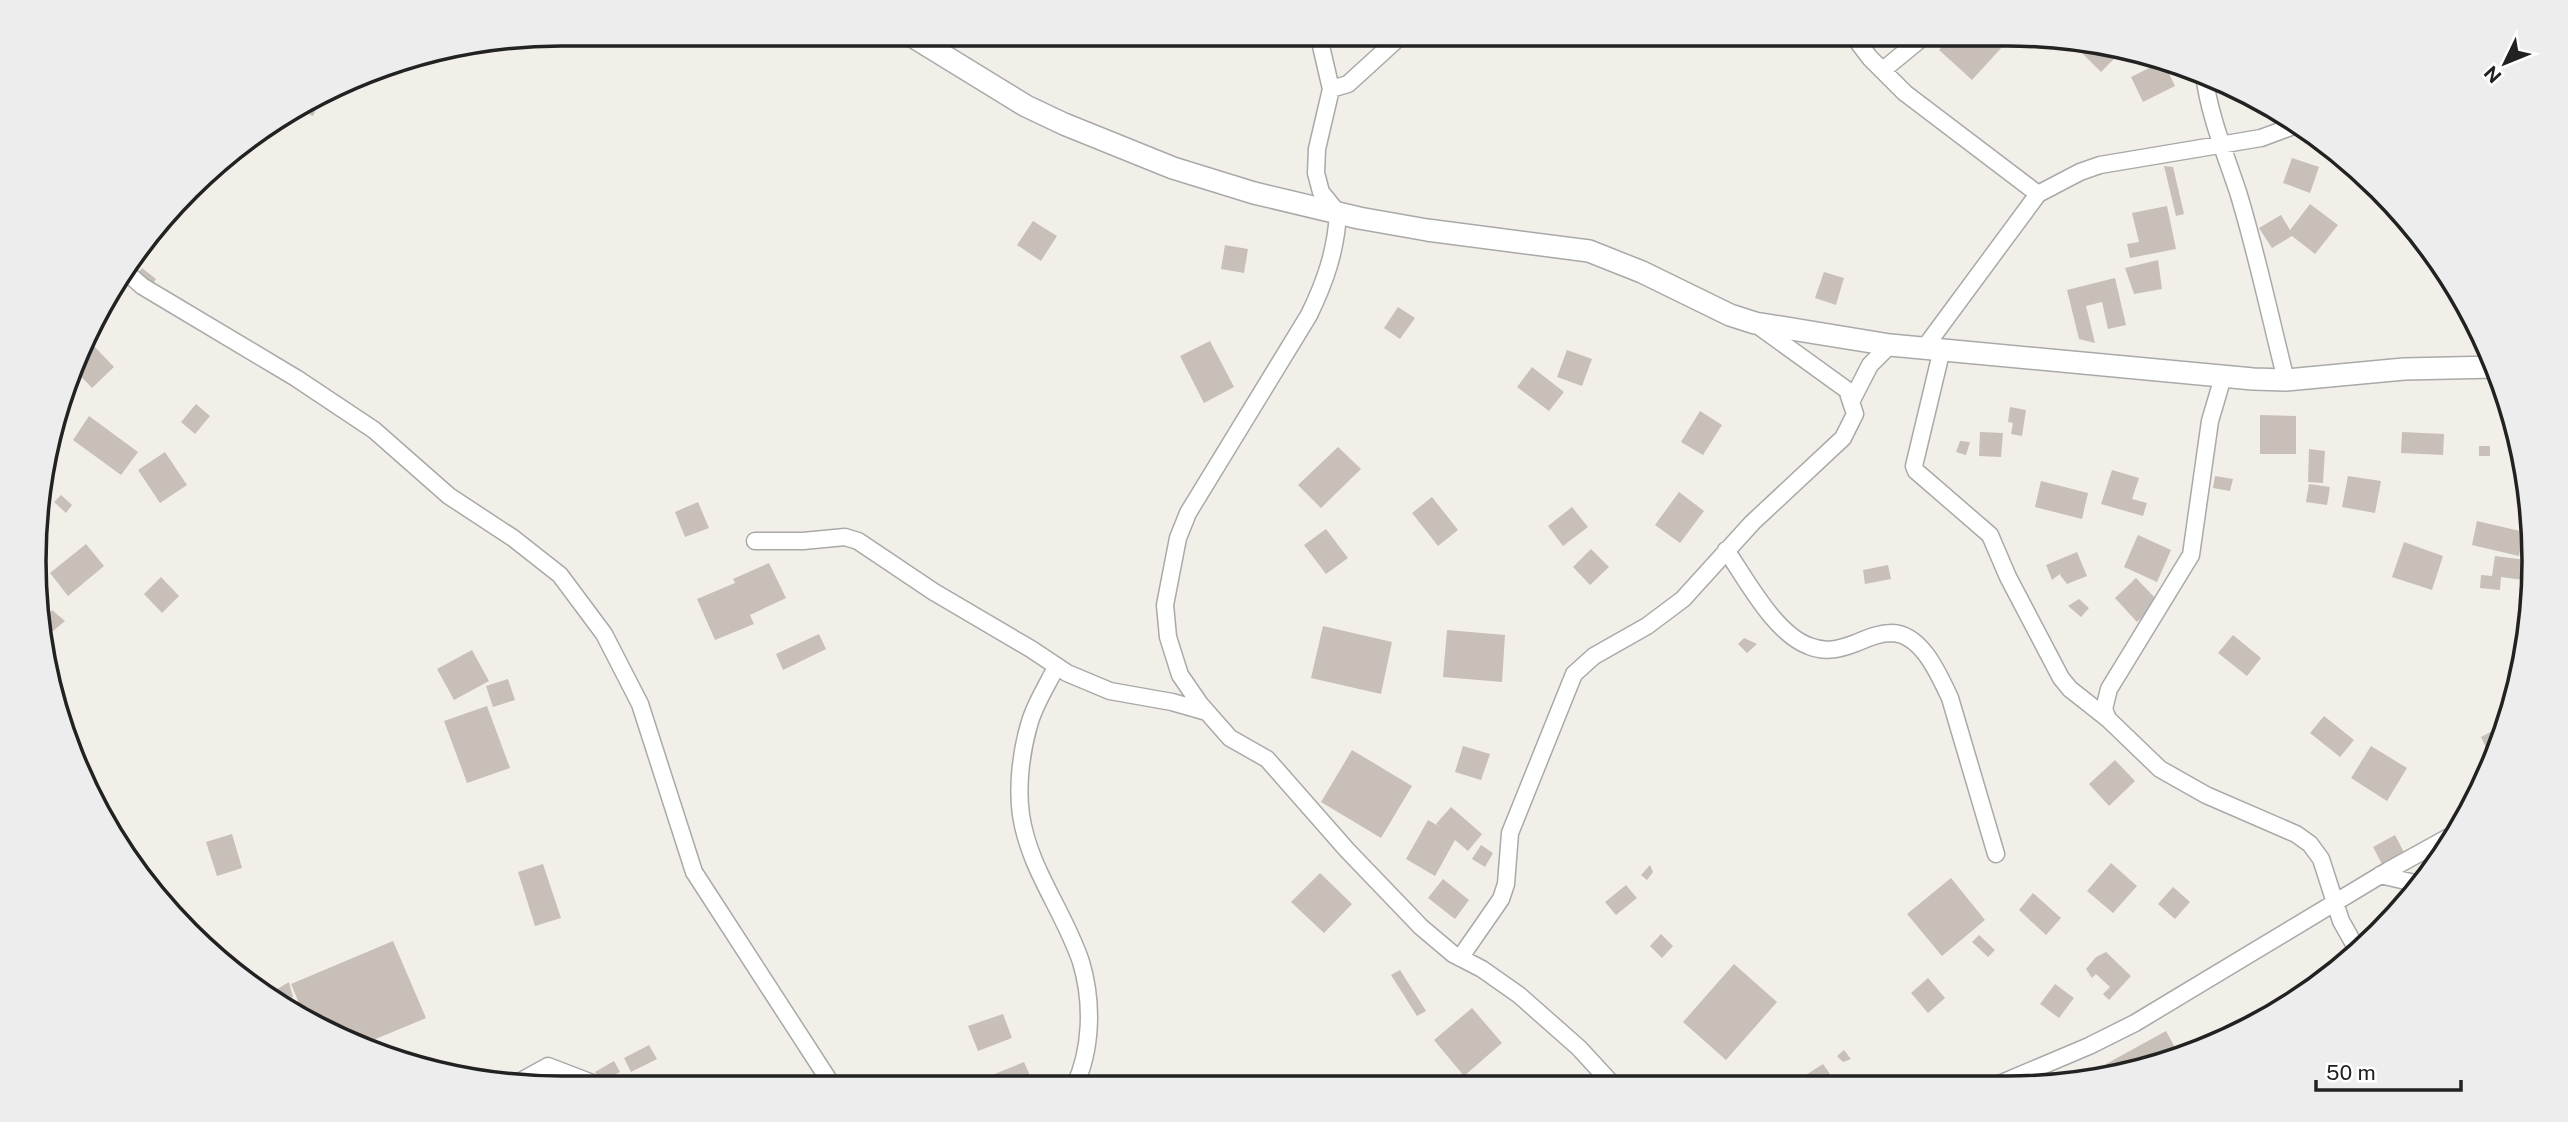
<svg xmlns="http://www.w3.org/2000/svg" width="2568" height="1122" font-family="'Public Sans',sans-serif">
<style>
.building{fill:#c7bfb8}
.lines{fill:none;stroke-linecap:round;stroke-linejoin:round}
.minor-casing{stroke:#a9a9a9;stroke-width:19}
.tertiary-casing{stroke:#a9a9a9;stroke-width:24}
.minor{stroke:#fff;stroke-width:16}
.tertiary{stroke:#fff;stroke-width:21}
.rim{fill:none;stroke:#222;stroke-width:3.5}
</style>
<rect width="100%" height="100%" fill="#f2efe9"/>
<path class="building" d="M1174,33h22l-9,11z
M1954,33h53l7,1 -42,46 -33,-30z
M2083,46l38,6 -20,20 -22,-22z
M2163,61l12,25 -32,16 -12,-25z
M324,92l-11,24 -20,-9 4,-3z
M2292,158l27,9 -9,26 -27,-10z
M2164,166l9,1 11,47 -8,2z
M2310,204l28,21 -23,29 -23,-18 -20,12 -13,-20 22,-13 9,15z
M2167,206l9,43 -46,9 -3,-14 12,-2 -7,-29z
M1033,221l24,15 -16,25 -24,-16z
M1225,245l23,4 -4,24 -23,-4z
M2158,260l4,29 -28,5 -9,-26z
M142,268l14,11 -7,10 -14,-11z
M1824,272l20,6 -8,27 -21,-7z
M2115,278l11,47 -18,4 -6,-27 -16,4 9,37 -16,-4 -12,-49z
M1398,307l17,11 -15,21 -16,-11z
M1210,341l24,46 -30,16 -24,-47z
M91,343l23,24 -22,21 -16,-17 9,-23z
M1567,350l25,9 -10,27 -25,-9z
M1532,367l32,25 -15,19 -32,-24z
M196,404l14,12 -15,18 -14,-12z
M2010,407l16,3 -4,26 -11,-2 2,-11 -5,-1z
M1700,411l22,14 -19,30 -22,-13z
M2260,415l36,1v38h-36z
M89,416l49,36 -17,23 -48,-35z
M1980,432l23,1 -2,24 -22,-1z
M2402,432l42,2 -1,21 -42,-2z
M1960,441l10,1 -4,13 -10,-3z
M2479,446h11v10h-11z
M1338,447l23,22 -40,39 -23,-23z
M2309,449l16,2 -2,32 -15,-1z
M165,452l22,33 -27,18 -22,-33z
M2112,470l27,8 -7,21 15,4 -4,13 -42,-12z
M2215,476l18,3 -3,12 -17,-3z
M2348,476l33,5 -6,32 -33,-6z
M2041,481l47,12 -6,26 -47,-12z
M2309,484l21,3 -3,18 -21,-3z
M1679,492l25,19 -24,32 -25,-18z
M61,495l11,10 -6,8 -12,-11z
M1432,497l26,33 -20,16 -26,-33z
M698,502l11,26 -24,9 -10,-25z
M1572,507l16,20 -25,19 -15,-20z
M2477,521l47,11 -5,24 -47,-11z
M1326,529l22,29 -22,16 -22,-29z
M2138,535l33,15 -14,32 -33,-15z
M2404,542l39,14 -11,34 -40,-13z
M86,544l18,22 -36,30 -18,-23z
M1591,549l18,18 -19,18 -17,-18z
M2077,552l10,24 -20,8 -7,-9 1,-2 -9,7 -6,-15z
M2495,556l31,4 -2,20 -23,-3 -1,13 -20,-2 1,-13 11,1z
M769,563l17,35 -36,17 4,9 -39,16 -18,-41 38,-16 -2,-4z
M1888,565l3,14 -26,5 -2,-14z
M161,577l18,19 -17,17 -18,-19z
M2136,578l23,24 -22,20 -22,-24z
M2079,599l10,9 -8,9 -13,-11z
M52,610l13,11 -12,10 -11,-9z
M1323,626l69,16 -11,52 -70,-16z
M1447,630l58,5 -3,47 -59,-5z
M819,634l7,15 -43,21 -7,-16z
M2233,635l28,23 -14,18 -29,-23z
M1744,638l13,6 -10,9 -9,-9z
M472,650l17,31 -35,19 -17,-31z
M508,679l7,21 -22,7 -7,-21z
M487,706l23,62 -43,15 -23,-62z
M2324,716l30,24 -14,17 -30,-24z
M2508,723l-11,27 -8,4 -8,-17z
M1463,746l27,8 -9,26 -26,-8z
M2371,746l36,22 -20,33 -36,-23z
M1352,750l60,36 -31,52 -60,-36z
M2115,760l20,21 -26,25 -20,-22z
M1451,807l31,27 -14,17 -13,-11 -20,36 -29,-17 22,-39 14,8 -6,-4z
M232,834l10,34 -25,8 -11,-34z
M2395,835l11,21 -22,12 -11,-21z
M1481,845l12,8 -8,14 -13,-8z
M2111,863l26,23 -24,27 -26,-22z
M543,864l18,54 -26,8 -17,-54z
M1650,865l3,7 -6,8 -6,-5z
M1320,873l32,31 -28,29 -33,-31z
M1951,878l34,42 -43,36 -35,-42z
M1443,879l26,21 -14,19 -27,-21z
M1626,885l11,13 -21,17 -11,-13z
M2173,887l17,15 -15,17 -17,-15z
M2033,893l28,25 -15,17 -27,-25z
M1661,934l12,12 -11,12 -12,-12z
M1979,935l16,15 -7,7 -16,-15z
M393,941l33,77 -67,28 -52,-24 -16,-38z
M2106,952l25,24 -22,24 -6,-6 7,-7 -14,-13 -4,4 -6,-9 10,-12z
M1734,964l43,38 -51,58 -43,-38z
M1400,970l26,41 -9,5 -26,-41z
M1928,978l17,20 -17,15 -17,-20z
M289,982l4,15 -12,7 -7,-13z
M2055,984l19,14 -15,20 -19,-14z
M1472,1008l30,35 -38,33 -30,-36z
M1003,1014l9,24 -34,13 -10,-25z
M2166,1031l12,22 -67,21 -5,-10z
M649,1045l8,14 -26,13 -7,-14z
M1844,1050l7,9 -8,3 -6,-6z
M614,1061l6,11 -19,10 -6,-10z
M1024,1062l11,25h-54l-3,-6z
M1823,1064l7,10 -12,8 1,3h-16l-5,-5z"/>
<g class="lines">
<defs>
<path id="minor" d="M1318,33l13,56 -14,60 -1,24 5,19 17,21c-2,38 -13,69 -29,102l-121,198 -10,25 -13,67 3,32 12,38 20,29 30,34 37,21 80,91 74,77 32,27 29,15 37,26 60,53 35,38
M1851,33l19,25 35,35 133,101
M1883,70l45,-37
M2204,74c5,41 21,79 34,118 19,62 32,125 48,188
M1331,89l17,-5 56,-51
M125,271l17,15 154,92 78,52 75,66 64,42 47,37 44,59 36,70 54,168 140,216
M1925,347l113,-153 42,-22 20,-7 161,-27 38,-14
M1942,349l-28,117 2,5 74,64 18,42 53,101 9,11 38,30 52,50 46,26 90,39 14,10 11,15 20,62 18,32
M1852,400l18,-35 20,-20
M755,541h48l42,-4 13,4 76,51 97,57 36,24 43,18 62,11 35,10
M1726,550c20,29 49,84 83,96 17,7 31,3 47,-3 12,-5 23,-10 36,-10 30,1 47,42 58,65l46,156
M1056,667c-9,19 -22,38 -27,58 -8,27 -12,62 -8,90 8,54 43,96 60,147 12,40 11,88 -7,125
M2108,719l-4,-10 5,-20 82,-134 19,-134 13,-44
M2380,875l39,9
M1460,958l41,-59 5,-15 4,-51 64,-159 20,-18 53,-30 36,-27 69,-76 91,-85 12,-24 -8,-24 -90,-65
M519,1082l29,-16 60,23
M1999,1084l90,-38 46,-23 254,-153 67,-37"/>
<path id="tertiary" d="M907,33l119,73 38,18 109,44 81,25 105,25 68,12 162,21 53,21 88,43 25,8 135,22 363,34 33,1 118,-11 91,-2"/>
</defs>
<use href="#minor" class="minor-casing"/>
<use href="#tertiary" class="tertiary-casing"/>
<use href="#minor" class="minor"/>
<use href="#tertiary" class="tertiary"/>
</g>
<path d="M0 0H2568V1122H0ZM561 46H2007A515 515 0 0 1 2522 561V561A515 515 0 0 1 2007 1076H561A515 515 0 0 1 46 561V561A515 515 0 0 1 561 46Z" fill="#ededed" fill-rule="evenodd"/>
<path class="rim" d="M561 46H2007A515 515 0 0 1 2522 561V561A515 515 0 0 1 2007 1076H561A515 515 0 0 1 46 561V561A515 515 0 0 1 561 46Z"/>
<g transform="translate(2505 63) rotate(227)" stroke="#ffffff" stroke-width="5" paint-order="stroke">
<path d="M0-5L12 26L0 18L-12 26Z" fill="#222222"/>
<text y="-10" font-size="19" font-weight="bold" text-anchor="middle" fill="#222222">N</text>
</g>
<path d="M2316 1080v10h145v-10" fill="none" stroke="#222222" stroke-width="3.5"/>
<text x="2326" y="1080" font-size="21" fill="#222222" stroke="#ffffff" stroke-width="5" paint-order="stroke">50 m</text>
</svg>
